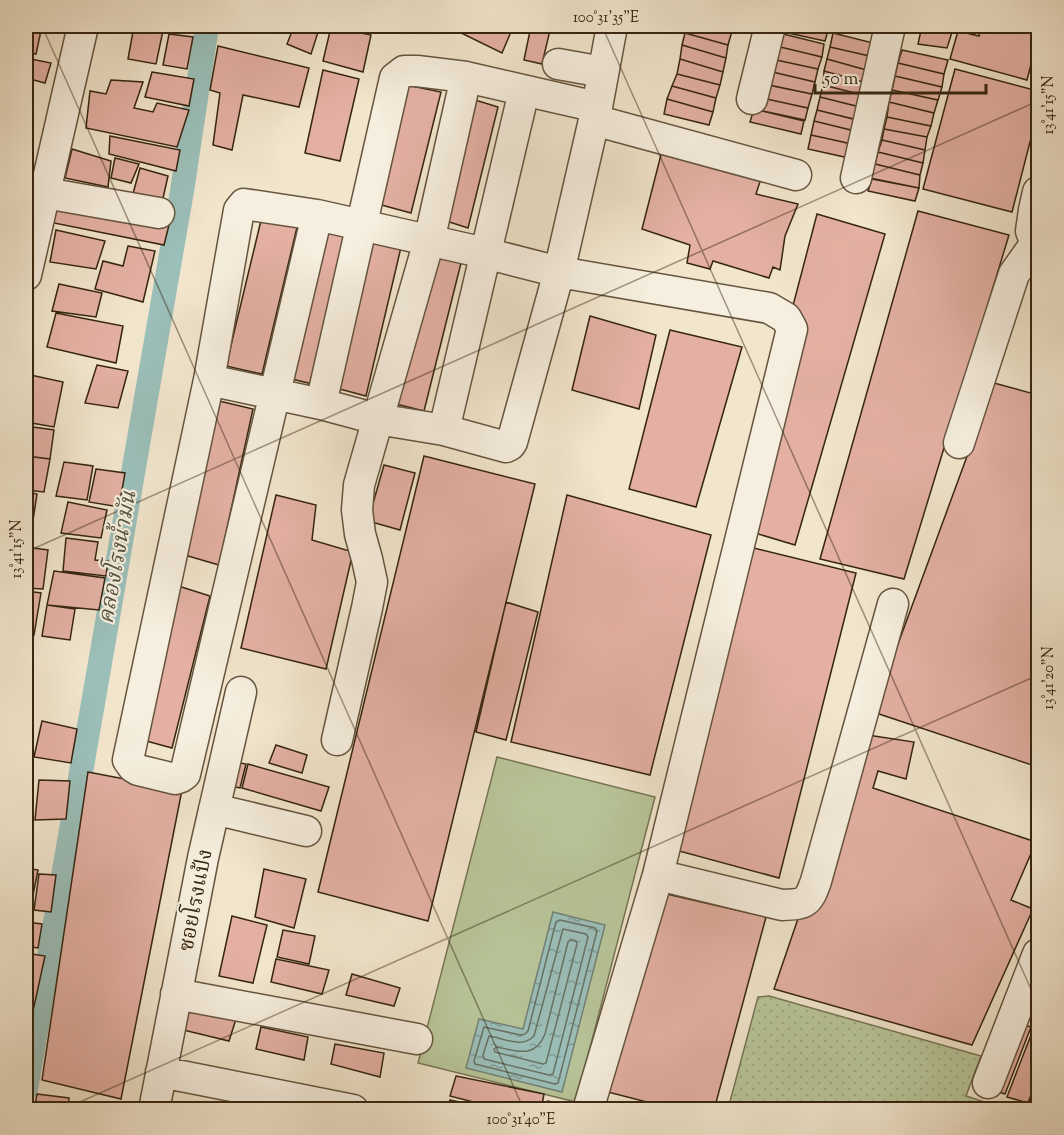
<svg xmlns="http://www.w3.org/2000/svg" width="1064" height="1135" font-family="'Sorts Mill Goudy','Noto Serif Thai',serif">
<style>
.grass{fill:url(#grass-dots);stroke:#777554;stroke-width:1.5}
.park{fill:#b8c599;stroke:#777554;stroke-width:1.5}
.water{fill:url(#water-ripples);stroke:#738175;stroke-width:1.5}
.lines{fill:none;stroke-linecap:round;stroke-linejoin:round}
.shore{stroke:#687264;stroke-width:1.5}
.canal{stroke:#9bbfb9;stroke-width:24}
.building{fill:#e3b0a3;stroke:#362510;stroke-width:1.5}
.minor-casing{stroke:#65553f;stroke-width:33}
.minor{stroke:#f6eede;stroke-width:30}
.ticks{fill:none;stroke:#362510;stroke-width:1.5;stroke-opacity:0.45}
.labels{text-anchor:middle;stroke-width:4.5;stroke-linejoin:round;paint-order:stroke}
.street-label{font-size:21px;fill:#362510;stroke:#f6eede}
.water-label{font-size:22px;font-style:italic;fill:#545343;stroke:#f6eede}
.neatline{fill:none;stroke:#362510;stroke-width:2}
.ticks-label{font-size:15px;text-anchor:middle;fill:#362510}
</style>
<defs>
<pattern id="grass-dots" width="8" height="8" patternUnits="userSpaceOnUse" patternTransform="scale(1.5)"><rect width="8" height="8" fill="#b8c599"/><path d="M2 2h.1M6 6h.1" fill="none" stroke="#9fa983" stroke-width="1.8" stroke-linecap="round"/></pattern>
<pattern id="water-ripples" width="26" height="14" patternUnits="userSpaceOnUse" patternTransform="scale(1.5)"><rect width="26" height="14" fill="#9bbfb9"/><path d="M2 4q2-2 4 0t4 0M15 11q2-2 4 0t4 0" fill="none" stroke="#7f9b95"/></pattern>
</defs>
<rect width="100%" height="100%" fill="#f1e5cc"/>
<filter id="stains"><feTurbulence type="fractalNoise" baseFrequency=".00333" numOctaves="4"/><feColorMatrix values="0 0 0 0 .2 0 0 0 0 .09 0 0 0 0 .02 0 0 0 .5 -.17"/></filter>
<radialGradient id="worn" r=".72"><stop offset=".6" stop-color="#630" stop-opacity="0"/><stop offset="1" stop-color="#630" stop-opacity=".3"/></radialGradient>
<path class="grass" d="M769,996l212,60 -15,40 40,13h-278l30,-112z"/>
<path class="park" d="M497,757l158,40 -79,305 -158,-39z"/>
<path class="water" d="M553,912l52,13 -43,167 -96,-24 13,-49 44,10z"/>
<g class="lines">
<path class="shore" d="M560,920l35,8 2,3 -39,152 -3,1 -80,-20 -1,-3 10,-34 37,8 4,-1 3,-3 28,-109z
M563,929l23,5 2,3 -35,137 -4,1 -65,-16 -1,-4 6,-19c15,2 33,13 45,0z
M571,940l5,1 1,3 -31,119 -3,1 -48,-12 -1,-3 3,-2c20,4 38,12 48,-13l23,-92z"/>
<path class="canal" d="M26,1089l156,-898 25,-165"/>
</g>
<path class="building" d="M26,26h16l-6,28 -10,-2z
M134,26h30l-8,38 -28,-5z
M294,26h26l-9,28 -24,-10z
M429,26h17l-3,6z
M450,26h61l2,1 -11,26 -53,-26z
M531,26h20l-9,38 -18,-4z
M688,26h15l29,5 -4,14 -43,-12z
M703,26h30l-1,5z
M775,26h45l9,1 -4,14 -51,-11z
M849,26h32l-1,7z
M922,26h32l-7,22 -29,-4z
M981,26h57v11l-11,43 -77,-21 8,-28 21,5z
M331,27l40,8 -8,37 -40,-11z
M775,32l49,12 -2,13 -50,-12z
M685,33l43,12 -2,13 -44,-13z
M833,33l44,11 -3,13 -44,-10z
M169,34l24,3 -6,32 -24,-4z
M682,45l44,13 -3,14 -43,-13z
M772,45l50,12 -4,12 -51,-11z
M218,46l91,22 -10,39 -56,-12 -11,55 -19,-5 7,-52 -10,-3z
M830,47l44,10 -4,14 -43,-12z
M902,50l46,10 -4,14 -46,-11z
M26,58l25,5 -6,20 -19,-5z
M767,58l51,11 -3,13 -51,-12z
M680,59l43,13 -3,13 -43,-11z
M827,59l43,12 -3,12 -43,-12z
M898,63l46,11 -2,13 -47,-11z
M955,69l83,22v20l-26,101 -89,-23z
M323,70l36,9 -19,82 -35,-8z
M764,70l51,12 -3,12 -53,-11z
M824,71l43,12 -4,12 -40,-10z
M152,72l42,7 -5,27 -44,-9z
M677,74l43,11 -4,13 -44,-12z
M895,76l47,11 -4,13 -46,-10z
M111,80l32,2 -9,26 19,4 4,-9 32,7 -12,37 -91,-19 4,-37 16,3z
M759,83l53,11 -4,14 -51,-11z
M402,84l39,8 -30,121 -37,-10z
M823,85l40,10 -3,12 -40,-10z
M672,86l44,12 -3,14 -46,-13z
M892,90l46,10 -4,13 -45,-11z
M462,96l36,11 -30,121 -34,-11z
M757,97l51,11 -3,12 -51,-11z
M820,97l40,10 -3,13 -40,-10z
M667,99l46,13 -4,13 -45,-11z
M889,102l45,11 -3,13 -44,-9z
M754,109l50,12 -3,13 -51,-12z
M817,110l41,10 -3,11 -41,-10z
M887,117l44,9 -4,11 -43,-8z
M814,121l41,10 -3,13 -41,-9z
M884,129l43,8 -2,13 -43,-10z
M811,135l41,9 -3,14 -41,-9z
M110,136l70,14 -4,21 -67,-17z
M665,139l100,27 -9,28 42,10 -13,32 -5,34 -7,-3 -4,11 -56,-17 -3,8 -23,-6 3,-18 -48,-16z
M882,140l43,10 -2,13 -45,-11z
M72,149l39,12 -3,26 -43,-9z
M878,152l45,11 -3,12 -45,-11z
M115,158l24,6 -8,19 -20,-5z
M875,164l45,11 -1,13 -49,-10z
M140,168l28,8 -7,31 -30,-6z
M872,179l47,9 -4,13 -47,-10z
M48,202l121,23 -5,20 -120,-24z
M918,211l91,24 -105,344 -84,-20z
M263,212l36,7 -37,155 -36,-8z
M817,214l68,20 -90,311 -60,-18z
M319,225l40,11 -38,150 -38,-9z
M56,230l49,11 -9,28 -46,-7z
M367,235l35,8 -36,153 -34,-9z
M128,246l27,5 -12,51 -48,-13 8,-28 20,5z
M426,249l37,6 -39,156 -36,-9z
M59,284l43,9 -6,24 -44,-6z
M56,313l67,13 -7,37 -69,-16z
M590,316l66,19 -17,74 -67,-19z
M670,330l72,17 -46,160 -67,-18z
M97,365l31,6 -10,37 -33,-5z
M26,374l37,8 -9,45 -28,-5z
M994,383l44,12v372l-165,-55z
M215,400l38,9 -34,156 -38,-11z
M26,426l28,4 -4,29 -24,-3z
M26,456l24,3 -6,33 -18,-2z
M424,456l111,28 -107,437 -110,-29z
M64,462l29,4 -6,34 -31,-4z
M384,465l31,8 -15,57 -32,-9z
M96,469l29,4 -6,34 -30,-5z
M26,492l11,2 -5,33 -6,-1z
M276,495l40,10 -4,35 41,12 -27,117 -85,-21z
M567,495l144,40 -61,240 -139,-33z
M68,502l39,8 -6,28 -40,-5z
M66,538l32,4 -3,18 13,1 -2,15 -43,-5z
M733,543l123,30 -77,305 -122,-33z
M26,547l22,3 -5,39 -17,-1z
M54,571l51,7 -6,32 -52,-5z
M172,584l38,12 -38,152 -33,-9z
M26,591l15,2 -7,42 -8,-1z
M506,602l32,10 -32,128 -30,-8z
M47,605l28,4 -5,31 -28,-4z
M42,721l35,8 -6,34 -37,-6z
M861,734l53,8 -8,37 -28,-8 -5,17 163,54 -25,58 22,9 -61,136 -198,-56z
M276,745l31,10 -5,18 -33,-10z
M229,761l17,3 -6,24 -16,-3z
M248,764l81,23 -8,24 -79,-23z
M88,772l94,18 -61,309 -79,-19z
M39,780l31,1 -4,38 -31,1z
M26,868l12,2 -8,40h-4z
M264,869l42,10 -12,49 -39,-11z
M39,874l17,1 -5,37 -17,-2z
M658,892l108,25 -52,193h-36l-74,-19z
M232,916l35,9 -14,58 -34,-7z
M26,922l16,2 -4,24 -12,-2z
M283,930l32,6 -6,28 -32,-7z
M26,953l19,3 -17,78 -2,-1z
M276,959l53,11 -7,24 -51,-12z
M352,974l48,14 -6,18 -48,-11z
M180,1006l56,13 -7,22 -54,-13z
M1036,1022l2,1v53l-10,27 -21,-6z
M1018,1023l13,4 -26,67 -18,-6z
M261,1027l47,10 -4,23 -48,-11z
M335,1044l49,9 -4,24 -49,-13z
M26,1045l4,1 -4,16z
M456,1076l88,18 -3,16h-37l-54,-14z
M1038,1079v28l-9,-3z
M37,1094l32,4 -1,12h-34z
M450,1100l47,10h-50z
M548,1101l13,4 -1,5h-14z
M160,1103l49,7h-50z"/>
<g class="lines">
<defs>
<path id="minor" d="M558,64l45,8
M752,99l18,-73
M594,120l202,55
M856,178l34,-152
M1038,192l-4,18 -3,21 7,18
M45,193l114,20
M317,215l-132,559 -4,3 -6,2 -37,-9 -5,-3 -5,-7 81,-380 30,-170 5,-6 73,11 168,38 74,19 210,36 17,10 6,11 -134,546 -70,235
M26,275l57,-249
M209,380l112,24 56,15 67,11 80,-339
M321,404l74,-326 9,-7h13l49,6 131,30
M444,430l62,17 4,-2 2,-3 47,-170 38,-165 15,-81
M959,443l55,-169 22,-31
M337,740l30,-132 5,-26 -5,-23 -7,-25 -3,-24 2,-25 70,-244 37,-164
M214,809l92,22
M658,875l124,30c23,-1 26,-1 34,-24l77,-277
M176,994l241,45
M161,1072l192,38
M988,1083l50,-129
M154,1110l49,-252 38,-166"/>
</defs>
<use href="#minor" class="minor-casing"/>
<use href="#minor" class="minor"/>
</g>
<path class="ticks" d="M42,26l482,1084M602,26l436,979M26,552l1012,-451M62,1110l976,-435"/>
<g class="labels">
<g class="street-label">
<text transform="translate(195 900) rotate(-79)" y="7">ซอยโรงแป้ง</text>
</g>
<g class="water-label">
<text transform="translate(116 557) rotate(-80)" y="8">คลองโรงน้ำมัน</text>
</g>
</g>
<rect width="1064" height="1135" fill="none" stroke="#f1e5cc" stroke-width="66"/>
<path d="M815 84v9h171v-9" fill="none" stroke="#362510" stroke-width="3"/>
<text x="824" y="84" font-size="18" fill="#362510" stroke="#f6eede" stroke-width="4.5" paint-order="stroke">50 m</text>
<rect x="33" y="33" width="998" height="1069" class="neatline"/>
<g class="ticks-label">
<text x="606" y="22">100°31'35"E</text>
<text transform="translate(1048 105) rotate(-90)" y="5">13°41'15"N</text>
<text transform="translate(16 549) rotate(-90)" y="5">13°41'15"N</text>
<text transform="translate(1048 678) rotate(-90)" y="5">13°41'20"N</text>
<text x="521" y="1124">100°31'40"E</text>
</g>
<rect width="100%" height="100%" filter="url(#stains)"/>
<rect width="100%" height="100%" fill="url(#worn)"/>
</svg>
